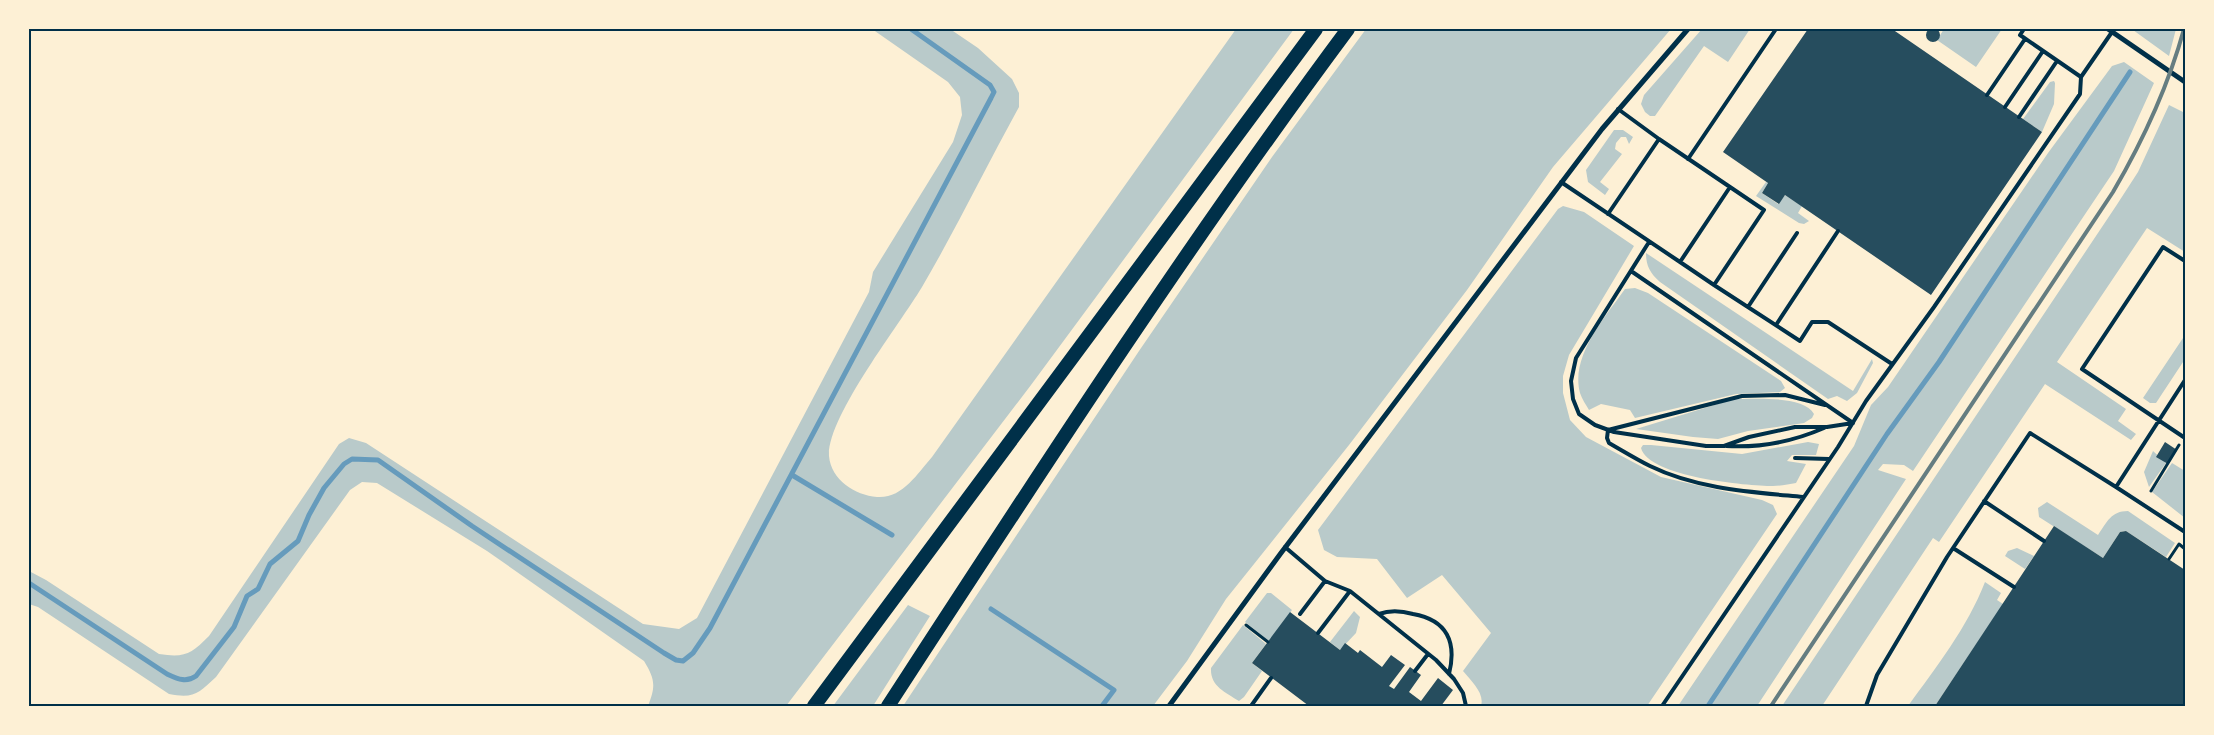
<svg xmlns="http://www.w3.org/2000/svg" width="2214" height="735" font-family="'Sofia Sans Condensed',sans-serif">
<style>
.green{fill:#b9caca}
.lines{fill:none;stroke-linecap:round;stroke-linejoin:round}
.stream{stroke:#669bbc;stroke-width:5}
.building{fill:#264d5e}
.path{stroke:#003049;stroke-width:3}
.service{stroke:#003049;stroke-width:4}
.minor{stroke:#003049;stroke-width:5}
.motorway{stroke:#003049;stroke-width:14}
.rail{stroke:#657d81;stroke-width:4}
.neatline{fill:none;stroke:#003049;stroke-width:2}
</style>
<rect width="100%" height="100%" fill="#fdf0d5"/>
<path class="green" d="M872,29h78l28,19 34,31 7,14v14c-33,60 -63,122 -97,180 -22,37 -95,130 -93,169 2,24 26,39 48,41 25,2 40,-23 55,-40l304,-428h58l-263,356 -245,321h-138c8,-20 7,-27 -4,-45l-157,-110 -110,-68 -15,-1 -12,8 -134,187c-17,16 -22,22 -47,17l-131,-87 -9,-3v-33l17,9 113,74c26,4 32,0 50,-18l130,-192 10,-6 17,5 277,181 36,5 18,-11 172,-326 4,-20 80,-130 9,-27 -2,-18 -12,-15z
M1366,29h305l-118,138 -86,123 -118,155 -123,154 -39,62 -34,45h-250l236,-355 133,-194z
M1702,29h48l-22,33 -24,-16 -49,70h-5l-5,-4 -4,-8 3,-9z
M1944,29h58l-26,38 -39,-27z
M2132,29h44l-7,27 -36,-26z
M2124,62l30,21 -40,88 -201,300 -9,-6 -21,-1 -5,6 28,9 -149,227h-79l176,-260 17,-41 17,-18 160,-234 64,-87z
M2054,81l1,2 -1,21 -12,28 -19,-13 27,-37z
M2169,105l16,8v139l-38,-24 -90,134 69,47 -8,12 18,13 -5,6 -86,-56 -106,158 -6,-4 -111,168h-40l334,-500 22,-34z
M1614,130h9l10,7 -4,7 -3,-7h-5l-5,6 -1,6 7,5 -22,28 9,7 -4,6 -17,-13 -2,-12z
M1766,182l2,1 -6,10 16,11 7,-9 17,11 -4,7 11,8 -5,3 -5,-1 -43,-27z
M1563,206l21,6 50,34 -65,109 -6,21v17l7,27 16,17 75,40 101,23 11,5 4,9 -130,192h-166c4,-13 -10,-25 -18,-35l28,-38 -49,-58 -35,23 -30,-39 -40,-2 -13,-7 -6,-20 240,-321z
M1646,253l207,138 19,-32 1,4 -16,30 -10,8 -10,-5 -9,3 -168,-117c-10,-9 -14,-16 -14,-29z
M1635,288l13,5 133,88 4,7 -5,4 -44,2 -101,24 -5,-8 -29,-6 -12,6c-3,-5 -7,-11 -9,-17 -10,-37 26,-77 45,-104z
M2185,335v24l-29,44h-6l-7,-5z
M1734,399c19,0 70,-4 80,15l-2,4 -8,5 -56,8 -30,8 -25,-2 -57,-8z
M1808,442l11,2 -3,11h-24l-5,6 19,3 -10,19c-7,1 -15,3 -23,3 -26,0 -124,-9 -132,-38l2,-3h8l91,9z
M2153,451l13,12 -17,24 -5,-15z
M2172,463l13,8v47l-33,-26z
M2047,502l51,33c9,-13 13,-24 30,-24l47,32 -9,14 -40,-26 -6,1 -17,26 -64,-41 -1,-9z
M2017,548l17,8 -9,13 -20,-13 3,-5z
M1985,582l16,11 -4,7 6,4 -68,102h-27c29,-40 59,-78 77,-124z
M1267,593h4l21,17 -23,31 -24,-19z
M908,605l22,11 -57,90h-40z
M1354,611l6,6 -4,16 -16,17 -10,-8z
M1243,625l23,19 -14,19 10,8 -18,26 -5,4c-14,-9 -29,-15 -28,-33z"/>
<g class="lines">
<path class="stream" d="M792,475l100,60
M29,583l138,91c11,5 19,9 29,2l38,-49 13,-31 11,-7 12,-25 28,-23 11,-26 15,-27 20,-24 8,-5 26,1 94,66 192,127 12,7 7,1 10,-8 17,-25 281,-530 3,-6 -4,-7 -79,-56
M991,609l123,81 -12,16
M1708,706l179,-272 52,-72 191,-290"/>
</g>
<path class="building" d="M1926 35a7 7 0 1 1 14 0a7 7 0 1 1-14 0Z
M1808,29h84l150,103 -111,163 -146,-100 -6,9 -17,-11 6,-10 -45,-31z
M2165,442l12,8 -9,14 -12,-7z
M2054,526l49,32 17,-26 6,-1 59,39v136h-250z
M1290,612l50,38 5,-7 13,10 2,-3 22,17 9,-12 14,10 -16,21 5,3 16,-22 11,8 -12,17 12,9 17,-23 15,12 -12,16h-132l-57,-43z"/>
<g class="lines">
<path class="path" d="M2151,491l28,-46
M2169,559l10,-15 6,5
M1246,625l22,17"/>
<path class="service" d="M2024,29l-4,6 61,42 31,-45
M1987,95l38,-56
M2005,107l38,-56
M2019,117l38,-56
M1688,159l88,-130
M1561,182l119,80 50,-75 -71,-48
M1608,214l51,-75 -41,-30
M1649,242l-73,116 -5,23 2,18 6,15 16,11 19,7 92,14h18l25,-9 46,-10h32l26,-4
M2185,261l-22,-14 -81,122 103,69
M1680,262l34,23 50,-75 -34,-23
M1631,271l222,152
M1714,285l86,56 12,-19h16l64,42
M1748,307l49,-74
M1776,325l62,-94
M2185,380l-69,107 69,45
M1608,430l134,-34 43,-1 40,10
M1608,430l-1,8 2,5c14,8 27,16 41,23 47,23 101,26 153,31
M1726,446c35,2 66,-4 98,-18
M1795,458l34,1
M1984,501l60,40
M1285,547l40,34 -25,33
M1953,548l61,39
M1325,581l25,10 86,69 18,19 9,14 3,13
M1379,614c11,-4 23,-3 34,0 34,6 44,28 36,60
M1318,633l32,-42
M1415,671l13,-17
M1251,706l20,-28
M1662,706l176,-259 28,-46 68,-94 146,-213 1,-17
M1866,706l11,-31 70,-118 83,-124 86,54"/>
<path class="minor" d="M2108,29l77,53
M1169,706l112,-153 321,-424 86,-100"/>
<path class="motorway" d="M814,706l502,-677
M888,706c149,-229 297,-458 460,-677"/>
<path class="rail" d="M1771,706l342,-514c31,-53 55,-105 71,-163"/>
</g>
<rect width="2214" height="735" fill="none" stroke="#fdf0d5" stroke-width="60"/>
<rect x="30" y="30" width="2154" height="675" class="neatline"/>
</svg>
